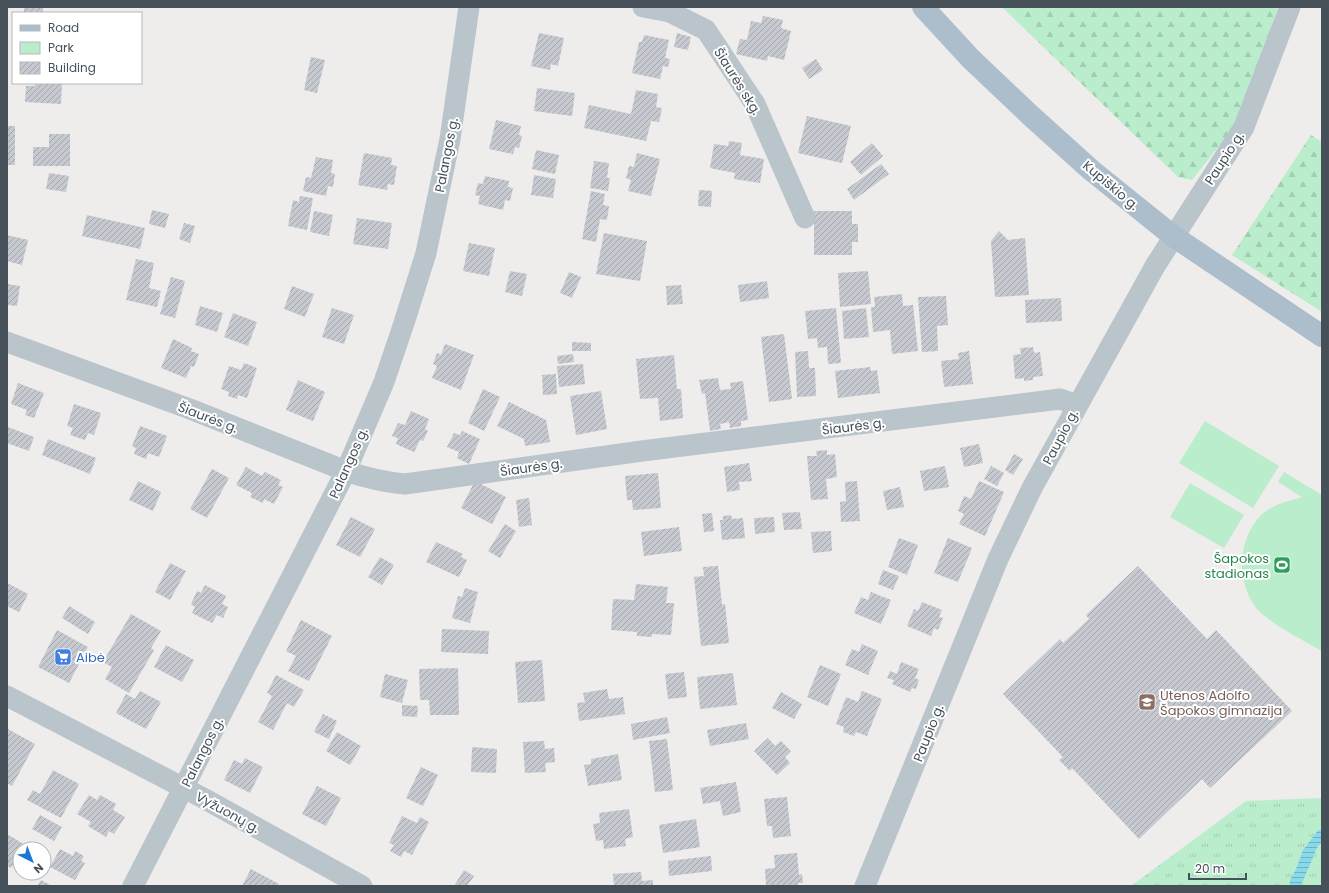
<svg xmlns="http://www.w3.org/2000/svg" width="1329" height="893" font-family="Poppins,sans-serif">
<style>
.grass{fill:url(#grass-tufts)}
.forest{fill:url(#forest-firs)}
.park{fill:#baedcc}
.water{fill:url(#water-rules)}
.building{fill:url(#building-hatch)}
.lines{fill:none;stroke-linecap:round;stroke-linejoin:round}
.minor{stroke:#bac4cb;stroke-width:21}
.primary{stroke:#acbdcb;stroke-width:22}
.labels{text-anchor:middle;stroke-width:4;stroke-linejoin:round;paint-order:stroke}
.street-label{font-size:13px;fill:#455059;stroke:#fff}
.leisure-label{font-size:13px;fill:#27864d;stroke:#fff;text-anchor:end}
.shop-label{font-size:13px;fill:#366cbe;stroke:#fff;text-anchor:start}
.education-label{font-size:13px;fill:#785e54;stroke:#fff;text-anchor:start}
</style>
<defs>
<pattern id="grass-tufts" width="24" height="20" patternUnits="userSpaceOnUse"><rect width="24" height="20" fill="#baedcc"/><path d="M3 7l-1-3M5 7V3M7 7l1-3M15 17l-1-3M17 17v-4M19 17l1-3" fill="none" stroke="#a1cdb1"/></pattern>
<pattern id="forest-firs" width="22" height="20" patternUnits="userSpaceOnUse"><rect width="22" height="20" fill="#baedcc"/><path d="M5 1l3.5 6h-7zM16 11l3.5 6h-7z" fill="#a1cdb1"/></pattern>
<pattern id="water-rules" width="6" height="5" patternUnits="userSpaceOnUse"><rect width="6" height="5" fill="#88d9e9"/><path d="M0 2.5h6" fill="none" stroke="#71b2c0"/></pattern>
<pattern id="building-hatch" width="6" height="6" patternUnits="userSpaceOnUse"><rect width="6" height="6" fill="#c6c9cf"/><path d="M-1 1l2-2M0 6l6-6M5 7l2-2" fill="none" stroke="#a3a6ab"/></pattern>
</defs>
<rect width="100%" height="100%" fill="#efecec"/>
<path class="grass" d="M1322,798v32h-4l-15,20 -7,19 -6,11 -1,6h-158l115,-85z
M1322,843v43h-20v-3l16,-37z"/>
<path class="forest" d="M1002,7h276l-27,80 -8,29 -51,64 -14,-3z
M1311,135l11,7v170l-90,-57z"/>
<path class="park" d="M1205,421l74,45 -26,42 -74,-45z
M1284,472l38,23v156c-17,-10 -58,-30 -68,-46 -18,-26 -16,-66 7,-90 11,-10 27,-14 41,-18l-24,-15z
M1190,483l54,32 -20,33 -54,-31z"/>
<path class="water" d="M1318,830h4v13l-4,3 -16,37v3h-13l1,-6 6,-11 7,-19z"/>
<path class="building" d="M24,7h19v6h-19z
M763,16l20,4 -2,8 10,3 -7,29 -16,-4 -1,5 -31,-7 4,-15 7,1 4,-19 10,2z
M539,33l25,5 -6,28 -7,-2 -1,6 -19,-4z
M677,33l14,4 -3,13 -14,-3z
M644,35l25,5 -4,18 5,1 -2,8 -5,-1 -3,13 -28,-6 7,-31h3z
M311,57l14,3 -8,33 -13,-3z
M816,59l7,11 -14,9 -7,-11z
M35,83h27l-1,21 -36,-2 1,-16h9z
M537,88l38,5 -3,23 -38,-5z
M636,90l22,4 -2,13 6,1 -3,14 -8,-1 -5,20 -62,-13 5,-23 42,9z
M807,116l44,10 -9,37 -44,-10z
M496,120l25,6 -2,9 3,1 -3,12 -4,-1 -2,7 -24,-5z
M7,126h8v39h-8z
M49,134h21v32h-37v-19h16z
M729,141l13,2 -2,12 24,4 -4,24 -26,-4 1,-6 -25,-5 4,-24 14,2z
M872,143l11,13 -22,19 -11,-13z
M536,150l23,5 -4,19 -23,-5z
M364,153l28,5 -1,7 6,1 -3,19 -6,-1 -1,6 -29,-5z
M637,153l23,6 -9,37 -23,-5 3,-11 -5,-2 3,-12 5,1z
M316,157l17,3 -2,13 4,1 -2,13 -5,-1 -2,10 -23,-5 3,-14 5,1z
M594,161l15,2 -2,15h3l-2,13 -18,-3z
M881,164l8,10 -35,26 -7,-11z
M49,173l20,3 -3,16 -20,-3z
M534,175l22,4 -3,19 -22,-3z
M485,176l24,5 -1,6 5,1 -3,13 -5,-1 -2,10 -25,-6 2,-8 -5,-1 3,-12 5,1z
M699,190l13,1 -1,16 -13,-1z
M591,191l14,3 -2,11 6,1 -2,14 -7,-1 -4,23 -14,-3z
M300,196l13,2 -6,32 -19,-4 5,-26 6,2z
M152,210l17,4 -4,14 -16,-4z
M314,211l19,4 -4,21 -19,-4z
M814,211h38v13h6v18h-6v13h-38z
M87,215l58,13 -5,21 -58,-13z
M357,218l35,5 -4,26 -35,-5z
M184,223l11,3 -5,17 -11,-4z
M999,231l9,9 17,-2 4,57 -34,2 -4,-56z
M604,233l43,8 -7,40 -44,-7z
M7,235l21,5 -6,25 -15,-4z
M469,243l26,5 -6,28 -26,-5z
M136,259l18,4 -5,25 12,3 -4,16 -31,-7z
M510,271l17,3 -5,22 -17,-4z
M868,271l3,33 -31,3 -2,-34z
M569,272l12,5 -9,21 -12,-5z
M171,277l14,4 -10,37 -15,-4z
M767,281l2,17 -29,4 -2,-17z
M7,284l13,2 -3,20 -10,-1z
M681,285l2,19 -16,1 -1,-19z
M292,286l22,8 -9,23 -21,-8z
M902,294l1,12 10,-1 5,46 -26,3 -2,-24 -17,2 -2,-25h4l-1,-10z
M946,296l2,29 -11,1 1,25 -16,1 -4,-55z
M1061,298l1,23 -36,2 -1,-23z
M200,306l23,7 -6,19 -22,-7z
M332,308l22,7 -10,29 -22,-7z
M836,308l5,55 -13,1 -1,-17 -9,1 -1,-10 -9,1 -3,-28z
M866,308l3,29 -25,2 -2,-28z
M233,313l24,9 -9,24 -24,-9z
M784,334l8,65 -23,3 -8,-65z
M173,339l19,9 -1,3 8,3 -5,13 -3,-1 -5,12 -25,-10z
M572,342l19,1v8h-19z
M445,344l29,11 -13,35 -29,-12 5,-12 -4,-2 4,-11 4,2z
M1033,347l1,6 6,-1 3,24 -10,1v3l-9,1v-3l-9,1 -2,-24 8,-1 -1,-6z
M808,351l1,17h6l1,28 -19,1 -2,-45z
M969,351l4,33 -29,3 -3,-26 18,-2 -1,-6z
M573,354l1,8 -16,2 -1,-8z
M674,355l3,34h4l2,29 -23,3 -2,-23 -18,1 -4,-40z
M244,363l13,5 -10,30 -9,-3 -1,4 -9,-3 1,-4 -8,-3 8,-23 12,4z
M583,364l2,20 -26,3 -2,-21z
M870,367l1,4 6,-1 3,23 -42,5 -3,-27z
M556,374l1,20 -14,1 -1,-20z
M718,378l2,12 11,-1 -1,-6 13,-2 5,39 -7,1v5l-11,2 -1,-6 -9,2 1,5 -11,2 -5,-38 -3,1 -3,-14z
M298,380l27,12 -12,29 -27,-11z
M18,383l26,10 -10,25 -9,-3 2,-5 -16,-6z
M483,389l17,8 -16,34 -16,-8z
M601,391l6,38 -31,6 -6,-39z
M509,402l37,18 4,22 -25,4 -1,-7 -27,-13z
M74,404l27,9 -7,22 -6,-2 -3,7 -15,-5 3,-7 -6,-2z
M411,411l18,8 -4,10 3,2 -5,10 -3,-1 -6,12 -18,-8 2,-6 -6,-2 6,-13 7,2z
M140,426l27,10 -8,21 -11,-4 -2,6 -12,-5 2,-6 -4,-2z
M8,427l26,10 -5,14 -22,-8z
M462,431l18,8 -11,25 -12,-6 2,-6 -12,-5 7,-14 6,2z
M48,439l48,19 -6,16 -48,-19z
M979,444l4,19 -19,4 -4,-19z
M827,450v5l8,-1 2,23 -11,2 2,20 -17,1 -4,-44h10l-1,-5z
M1014,454l9,5 -10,16 -8,-5z
M749,463l3,18 -13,1 1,8 -13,2 -3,-25z
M945,466l4,21 -25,4 -4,-20z
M991,466l13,7 -7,13 -13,-7z
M246,467l16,9 3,-4 16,8 -3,5 5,2 -9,17 -10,-5 -1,4 -13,-6 2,-4 -16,-8z
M212,469l17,9 -22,40 -17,-9z
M658,473l3,35 -28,2 -1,-10h-5l-2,-24z
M138,481l23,11 -8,19 -24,-11z
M475,481l31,16 -14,27 -31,-16z
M857,481l3,40 -19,1 -1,-20 6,-1 -1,-19z
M979,481l25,11 -19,44 -26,-12 5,-10 -6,-3 6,-15 7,3z
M900,487l4,20 -17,3 -4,-19z
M529,498l3,27 -13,2 -3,-27z
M800,512l2,17 -18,1 -2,-17z
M712,513l2,18 -10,1 -2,-18z
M731,515l1,4 11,-1 2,20 -23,2 -2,-20h3v-4z
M351,517l24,12 -15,28 -24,-12z
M774,517l1,15 -20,2 -1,-16z
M505,524l11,7 -16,27 -12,-7z
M679,527l3,24 -38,5 -3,-24z
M831,531l1,20 -19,2 -2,-21z
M899,538l19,7 -11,30 -19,-8z
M948,538l24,10 -14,34 -24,-9z
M436,542l27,12 -2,3 6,3 -8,17 -33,-15z
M380,557l14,8 -12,20 -14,-8z
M170,563l16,8 -16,29 -15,-8z
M718,566l4,39 3,-1 4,39 -28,3 -7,-69 10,-1 -1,-9z
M1138,566l69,73 9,-9 76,81 -82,77 -8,-9 -63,60 -67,-71 -2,3 -11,-11 4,-3 -60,-63 57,-55 3,4 26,-24 -3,-4z
M883,570l16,6 -6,14 -15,-6z
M7,583l21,11 -9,18 -12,-6z
M636,584l32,3 -2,16h8l-3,32 -19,-1v3l-15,-1v-4l-26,-2 2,-31 21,1z
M205,585l21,11 -4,8 6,3 -5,11 -6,-3 -5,8 -20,-10 3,-6 -4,-3 6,-13 4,2z
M465,588l13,4 -8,31 -18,-5 6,-22 4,1z
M871,592l20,8 -10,24 -27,-11 7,-16 7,3z
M922,602l20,8 -3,7 4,1 -5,12 -4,-2 -3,8 -24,-10 7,-17 4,2z
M69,606l26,16 -7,12 -26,-16z
M131,614l30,17 -10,17 3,2 -25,43 -24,-14 7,-12 -9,-5z
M301,620l31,16 -23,45 -21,-10 8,-15 -10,-5z
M442,629l47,2 -1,23 -47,-2z
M57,630l31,17 -19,36 -31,-16z
M862,644l16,7 -10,24 -23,-10 7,-16 7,3z
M166,645l28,15 -12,22 -28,-15z
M542,660l3,41 -27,2 -3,-41z
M901,662l18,7 -4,9 4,2 -3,9 -4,-1 -2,4 -18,-8 2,-4 -7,-2 3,-7 7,3z
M820,665l21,9 -13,32 -21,-9z
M458,668l1,47h-29l-1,-15h-9l-1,-31z
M684,672l3,25 -19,2 -3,-25z
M733,673l4,32 -37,4 -3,-32z
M385,674l23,6 -6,23 -22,-6z
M276,675l28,15 -10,17 -7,-4 -14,27 -15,-8 14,-26 -5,-3z
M607,689l2,10 14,-2 2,17 -46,7 -2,-18 8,-1 -2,-9z
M140,691l21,11 -15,27 -30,-16 10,-19 9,5z
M862,691l20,8 -15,37 -11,-4 -2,4 -11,-4 1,-5 -8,-3 10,-27 12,5z
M781,692l21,12 -8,15 -22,-11z
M402,705l16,1 -1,11 -15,-1z
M323,714l14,7 -8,18 -15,-7z
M667,717l3,16 -37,7 -2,-16z
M746,723l3,16 -39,7 -3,-16z
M8,729l27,15 -23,42 -5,-3v-51z
M337,732l24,14 -11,19 -24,-14z
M768,738l7,8 6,-5 10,10 -6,6 5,6 -13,12 -23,-24z
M667,739l6,51 -18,2 -6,-51z
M544,741l1,8 9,-1 1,14 -10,1 1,9 -21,1 -2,-31z
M472,747l25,2 -1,24 -25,-1z
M618,754l4,26 -34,6 -4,-21 7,-1v-5z
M245,758l18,9 -13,26 -26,-13 10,-20 8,4z
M421,767l17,8 -15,31 -17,-8z
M53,770l26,14 -18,34 -34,-18 6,-10 7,4z
M736,782l5,30 -18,4 -3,-15 -17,3 -3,-16z
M317,786l24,12 -15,28 -24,-12z
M89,795l8,5 3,-5 16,9 -3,6 12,7 -11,17 -5,-3 -3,6 -18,-11 3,-4 -14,-8z
M787,797l4,39 -18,2 -1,-12h-5l-3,-27z
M629,809l4,28 -8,2 1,7 -22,3 -1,-9 -7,1 -3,-17 7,-1 -1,-10z
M40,815l22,12 -8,14 -22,-12z
M402,816l15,7 3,-6 9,5 -17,33 -8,-4 -3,6 -11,-6 4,-6 -5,-2z
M696,819l4,28 -37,6 -4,-28z
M7,834l18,11 -2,4h-3v5l-9,14 -4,-3z
M60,849l13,7 2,-5 9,5 -3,5 4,2 -10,17 -25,-13z
M797,853l2,22 3,-1 1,9h-5v3h-32l-1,-17 10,-1 -1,-13z
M711,856l1,15 -43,5 -1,-15z
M251,869l28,15 -1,2h-36z
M464,870l10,6 -7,10h-13z
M641,872l1,9 11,-1v6h-39l-1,-12z
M41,880l11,6h-15z"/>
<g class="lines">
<path class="minor" d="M643,7l27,5 36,18 49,74 50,114
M7,342l183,67 156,62c20,7 38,11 59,13l237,-33 418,-52 9,3 7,5
M7,696l198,103 157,87
M133,886l213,-415 38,-89 20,-59 22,-70 24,-114 19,-132
M865,886l133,-327 34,-71 123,-222 89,-139 46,-120"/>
<path class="primary" d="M923,7l48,52 59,56 61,55 82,66 149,100"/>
</g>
<defs>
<symbol id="stadium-square" viewBox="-11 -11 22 22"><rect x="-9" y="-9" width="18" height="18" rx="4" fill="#2e9e5b" stroke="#fff"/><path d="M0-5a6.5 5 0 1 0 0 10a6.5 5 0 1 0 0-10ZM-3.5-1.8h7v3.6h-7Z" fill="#fff"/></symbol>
<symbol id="supermarket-square" viewBox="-11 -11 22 22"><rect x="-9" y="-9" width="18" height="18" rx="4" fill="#3f7fe0" stroke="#fff"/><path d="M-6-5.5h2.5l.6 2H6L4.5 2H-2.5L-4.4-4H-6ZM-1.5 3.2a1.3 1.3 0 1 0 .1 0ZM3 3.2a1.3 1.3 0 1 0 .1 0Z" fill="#fff"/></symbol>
<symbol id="school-square" viewBox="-11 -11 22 22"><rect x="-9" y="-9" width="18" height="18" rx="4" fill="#8d6e63" stroke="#fff"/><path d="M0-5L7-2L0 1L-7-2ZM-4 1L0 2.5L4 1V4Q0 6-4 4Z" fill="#fff"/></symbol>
</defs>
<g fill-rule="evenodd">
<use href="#stadium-square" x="1272" y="555" width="20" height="20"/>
<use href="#supermarket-square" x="53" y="647" width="20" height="20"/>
<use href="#school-square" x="1137" y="692" width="20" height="20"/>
</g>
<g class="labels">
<g class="street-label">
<text transform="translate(738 81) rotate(58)" y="5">Šiaurės skg.</text>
<text transform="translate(446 155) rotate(-79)" y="5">Palangos g.</text>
<text transform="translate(1224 158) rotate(-57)" y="5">Paupio g.</text>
<text transform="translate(1111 185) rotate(40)" y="5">Kupiškio g.</text>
<text transform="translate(208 417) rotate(21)" y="5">Šiaurės g.</text>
<text transform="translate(853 426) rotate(-7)" y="5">Šiaurės g.</text>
<text transform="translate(1060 437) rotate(-62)" y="5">Paupio g.</text>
<text transform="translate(348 463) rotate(-66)" y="5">Palangos g.</text>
<text transform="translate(531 467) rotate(-8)" y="5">Šiaurės g.</text>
<text transform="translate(928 733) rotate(-68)" y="5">Paupio g.</text>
<text transform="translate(202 752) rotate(-63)" y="5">Palangos g.</text>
<text transform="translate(228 812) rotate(29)" y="5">Vyžuonų g.</text>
</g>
<g class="leisure-label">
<text x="1269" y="563">Šapokos<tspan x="1269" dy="15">stadionas</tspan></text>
</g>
<g class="shop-label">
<text x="76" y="662">Aibė</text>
</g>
<g class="education-label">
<text x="1160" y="700">Utenos Adolfo<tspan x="1160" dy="15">Šapokos gimnazija</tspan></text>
</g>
</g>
<rect width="1329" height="893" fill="none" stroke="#455059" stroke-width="16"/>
<rect x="12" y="12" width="130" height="72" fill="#ffffff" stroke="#b5b9bd"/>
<rect x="20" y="25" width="20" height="6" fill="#acbdcb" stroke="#b5b9bd"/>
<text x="48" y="32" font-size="12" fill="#455059">Road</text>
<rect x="20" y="42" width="20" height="12" fill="#baedcc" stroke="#b5b9bd"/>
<text x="48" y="52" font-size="12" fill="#455059">Park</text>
<rect x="20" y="62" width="20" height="12" fill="url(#building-hatch)" stroke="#b5b9bd"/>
<text x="48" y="72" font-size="12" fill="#455059">Building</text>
<g transform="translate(32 861) rotate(138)"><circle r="19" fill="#ffffff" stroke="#b5b9bd"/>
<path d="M0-3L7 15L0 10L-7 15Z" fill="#1c76d8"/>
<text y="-6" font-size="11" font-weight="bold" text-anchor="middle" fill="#455059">N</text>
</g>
<path d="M1189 873v6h57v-6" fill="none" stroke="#455059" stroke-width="2"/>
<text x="1195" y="873" font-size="12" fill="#455059" stroke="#ffffff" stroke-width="3" paint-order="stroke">20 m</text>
</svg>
